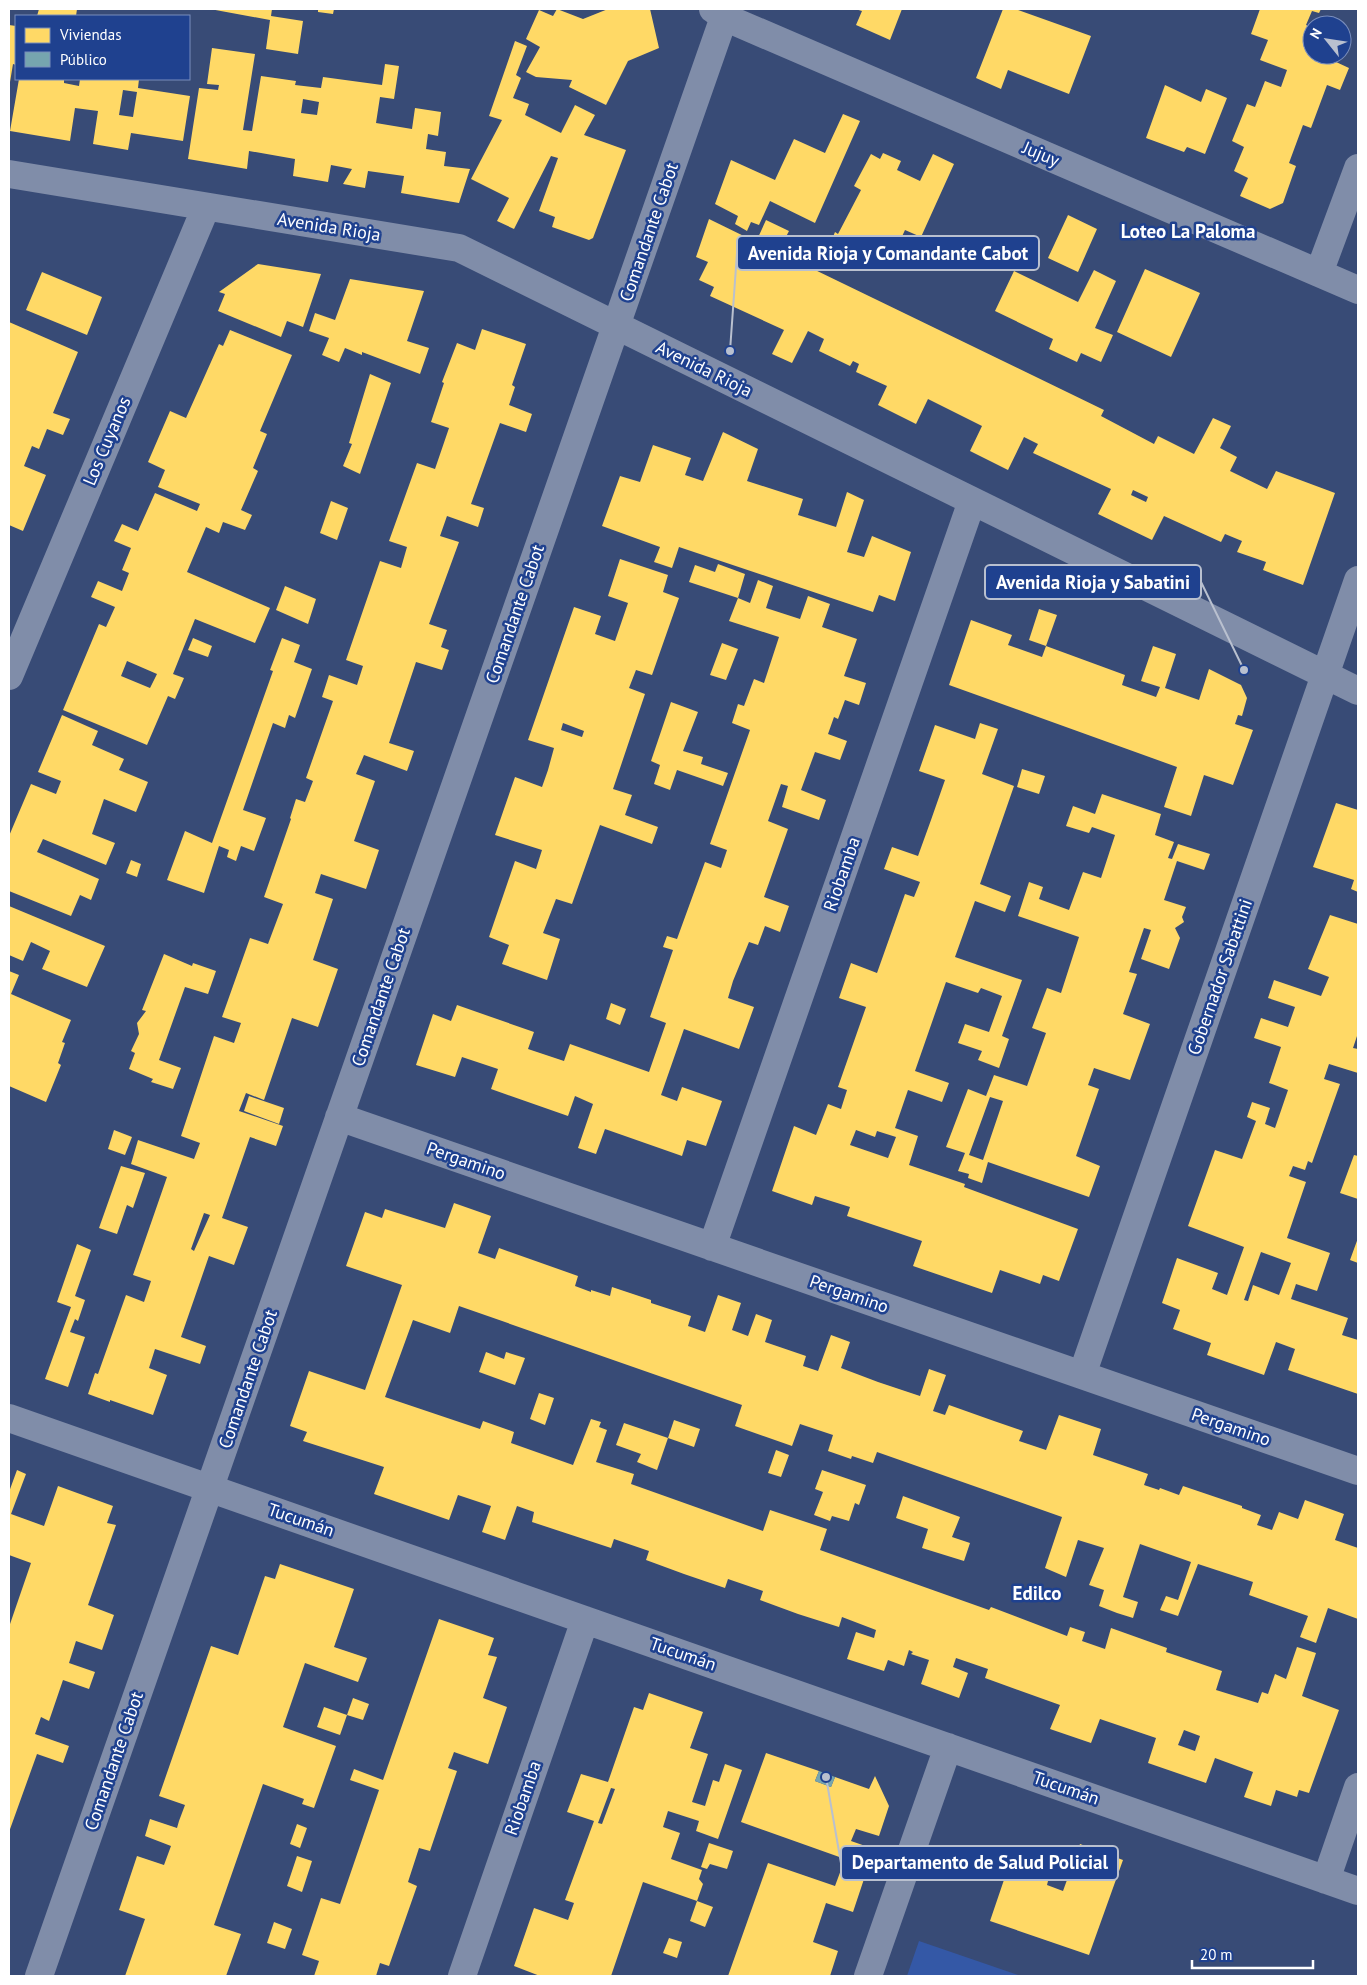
<svg xmlns="http://www.w3.org/2000/svg" width="1367" height="1985" font-family="'PT Sans',sans-serif">
<style>
.green{fill:#3458a6}
.homes{fill:#ffd966;fill-rule:evenodd}
.public{fill:#76a5af}
.lines{fill:none;stroke-linecap:round;stroke-linejoin:round}
.minor{stroke:#808da9;stroke-width:28}
.labels{text-anchor:middle;stroke-width:5;stroke-linejoin:round;paint-order:stroke}
.street-label{font-size:18px;fill:#fff;stroke:#1f418f}
.neighbourhood-label{font-size:19px;font-weight:bold;fill:#fff;stroke:#1f418f}
.leader{fill:none;stroke:#b9c0cf;stroke-width:2}
.callout-dot{fill:#b9c0cf;stroke:#1f418f;stroke-width:2}
.callout{fill:#1f418f;stroke:#b9c0cf;stroke-width:2}
.callout-label{font-size:19px;text-anchor:middle;font-weight:bold;fill:#fff}
</style>
<rect width="100%" height="100%" fill="#384b76"/>
<path class="green" d="M919,1941l102,35h-114z"/>
<path class="homes" d="M39,9h38l-1,7h-39z
M210,9h62l-1,7 32,5 -5,33 -32,-5 4,-29z
M318,9h16l-1,5 -15,-2z
M557,9l26,10 25,-10h42l9,39 -31,13 -22,44 -37,-18 3,-7 -36,-3 -10,-5 14,-25 -14,-8 13,-29 14,6z
M855,9h47l-12,31 -34,-15 6,-14z
M1003,9h12l76,27 -22,58 -61,-24 -7,19 -25,-11z
M1260,9h61l-2,4 -7,-2 -6,14 6,3v27h9l28,13 -9,22 -13,-5 -16,43 -8,-3 -14,38 7,3 -13,37 -13,6 -30,-13 8,-18 -14,-7 10,-24 -12,-6 15,-37 8,3 10,-26 16,6 6,-17 -27,-10 8,-20 -17,-6z
M9,25l7,1v39l-3,-1 -3,18z
M515,41l12,5 -11,29 5,3 -8,20 16,6 -4,11 36,18 14,-28 20,10 -11,20 42,15 -33,88 -4,2 -37,-13 3,-10 -16,-6 19,-53 -7,-2 -37,73 -17,-8 12,-23 -38,-19 31,-59 -13,-4z
M212,48l43,6 -12,76 9,1 9,-55 35,5 -1,4 26,3 2,-11 59,8 3,-21 14,2 -5,33 -14,-2 -4,26 36,6 3,-21 26,4 -3,24 -10,-2 -2,15 20,3 -2,14 26,3 -11,34 -58,-10 3,-17 -36,-5 -3,17 -22,-4 9,-15 -21,-4 -3,17 -35,-6 2,-17 -46,-8 -2,18 -59,-10 11,-71 19,2 1,-5 -12,-1zM303,99l16,3 -2,13 -16,-2z
M19,79h45v4l15,3 1,-7h59l-1,9 52,8 -7,45 -52,-8 -3,17 -35,-6 5,-33 -23,-3 -5,33 -60,-10zM123,90l14,2 -4,25 -14,-2z
M1165,85l36,17 5,-13 21,9 -22,56 -18,-7 -3,5 -38,-14z
M843,114l17,7 -45,102 -45,-22 -11,24 -8,-3 -4,9 -12,-7 3,-8 -23,-12 16,-44 44,20 19,-41 31,14z
M883,153l18,8 -4,9 23,11 13,-27 21,10 -33,73 -16,-7 -14,30 -39,-20 -6,12 -16,-8 5,-12 3,2 23,-44 -7,-4 17,-32 9,5z
M1068,215l29,14 -19,43 -30,-14z
M709,219l47,23 10,-22 23,11 -11,21 326,158 -3,6 53,28 4,-8 36,18 19,-36 18,8 -11,22 17,9 -7,14 37,18 9,-18 59,22 -32,92 -40,-15 3,-8 -29,-10 5,-11 -17,-7 -4,8 -57,-26 -12,24 -54,-26 13,-25 -78,-36 5,-9 -14,-7 -16,33 -38,-19 12,-25 -54,-27 -12,25 -38,-19 9,-19 -31,-14 3,-8 -6,-3 -3,5 -31,-15 5,-12 -16,-8 -16,32 -20,-9 12,-24 -74,-34 4,-9 -15,-7 9,-18 -12,-5zM1133,490l15,7 -2,5 -15,-7z
M258,264l63,10 -18,53 -16,-6 -6,16 -63,-26 7,-17 -6,-2z
M1145,269l55,24 -29,64 -54,-25z
M1094,270l22,11 -21,47 18,7 -12,27 -20,-9 -4,9 -28,-13 4,-10 -58,-28 19,-40 64,31z
M42,272l60,25 -15,38 -61,-25z
M350,279l74,12 -17,50 22,7 -9,26 -58,-22v3l-17,-7 -6,14 -17,-7 7,-17 -20,-7 6,-18 20,7z
M9,322l69,30 -25,61 17,6 -7,16 -16,-6 -8,20 -7,-3 -8,20 22,9 -23,56 -14,-6z
M482,329l44,15 -14,41 3,2 -6,18 23,9 -6,18 -26,-9 -29,81 13,4 -6,19 -31,-11 -7,20 19,6 -30,82 18,6 -6,17 8,3 -7,20 -26,-8 -27,81 25,8 -7,20 -43,-16 -8,19 19,7 -21,60 25,9 -13,39 -45,-15 -6,19 18,6 -20,61 25,9 -20,58 -26,-9 -28,82 -18,-7 -7,18 44,15 -7,20 -26,-9 -28,81 26,9 -14,38 -25,-9 -28,81 25,9 -6,18 -45,-15 -6,19 18,7 -14,40 -43,-15v2l-22,-8 7,-21 3,1 28,-79 18,7 7,-21 -18,-6 34,-98 -36,-13 7,-24 56,19 6,-16 -19,-7 33,-100 20,7 7,-20 -19,-6 28,-79 18,6 15,-40 -19,-7 27,-78 -1,-1 6,-19 9,3 8,-21 -7,-3 27,-77 -11,-4 7,-22 28,10 6,-19 -17,-6 34,-99 21,7 6,-21 -18,-6 28,-78 18,6 14,-41 -18,-6 13,-39 -2,-1 15,-39 18,7zM204,1213l6,2 -16,36 -3,-2z
M230,330l62,25 -32,76 7,3 -14,34 5,3 -17,39 11,5 -7,15 -22,-8 -4,11 -13,-6 -19,45 83,36 -15,35 -60,-24 -22,55 11,4 -9,21 -7,-3 -21,49 -84,-35 36,-86 7,3 9,-20 -24,-10 7,-16 24,10 7,-18 -7,-3 9,-22 -17,-7 8,-17 16,7 17,-38 42,18 3,-7 -42,-17 7,-17 -17,-8 22,-51 16,7 33,-74 4,2zM127,661l30,13 -7,14 -29,-12z
M370,374l21,9 -31,91 -17,-8 9,-22 -3,-1z
M723,432l35,17 -11,32 56,18 -5,16 38,12 11,-35 17,8 -17,52 17,5 8,-21 39,16 -16,49 -16,-6 -6,17 -194,-65 -7,21 -18,-6 6,-15 -58,-21 18,-50 20,6 13,-37 38,13 -6,17 18,6z
M331,501l17,7 -11,32 -17,-7z
M620,559l48,16 -5,17 16,6 -27,77 -16,-5 -7,18 16,6 -32,95 19,6 -7,20 33,12 -6,17 -52,-19 -28,79 -16,-5 -13,34 17,6 -13,41 -45,-16 7,-19 -20,-8 26,-76 21,8 6,-19 -47,-15 20,-58 27,10 6,-17 6,-22 -26,-8 46,-133 27,9 -6,18 20,7 13,-38 -20,-7zM563,723l21,8 -2,6 -21,-7z
M718,564l27,10 -7,24 12,5 8,-23 15,6 -7,22 34,11 8,-23 22,8 -8,23 35,12 -13,37 22,7 -7,22 -14,-5 -7,19 -4,-2 -6,17 19,7 -7,19 -25,-8 -14,38 25,10 -7,20 -37,-13 6,-21 -7,-2 -13,37 20,8 -24,68 25,9 -9,26 -15,-6 -7,19 -9,-3 -16,39 -5,17 26,9 -15,42 -55,-20 -23,66 16,6 5,-14 40,14 -16,45 -19,-6 -5,16 -77,-27 -9,25 -18,-6 15,-44 -18,-8 -7,20 -77,-27 7,-20 -36,-12 -7,20 -39,-12 17,-51 18,7 6,-16 77,27 -6,17 36,12 6,-17 79,28 17,-49 -16,-6 23,-67 -10,-3 4,-11 10,3 28,-77 16,6 6,-18 -17,-6 40,-114 -18,-7 6,-19 6,2 10,-27 10,4 15,-46 -50,-16 9,-23 -49,-16 6,-17 20,7z
M285,586l31,13 -8,25 -32,-14z
M1039,609l18,6 -11,31 -17,-6z
M971,620l41,15 -4,10 34,12 4,-11 79,29 -3,10 34,12 4,-10 -19,-6 12,-35 23,8 -11,34 34,12 10,-31 32,16 6,13 -5,18 -4,-1 -3,9 18,6 -20,55 -29,-10 -13,41 -27,-9 13,-40 -228,-82z
M193,638l19,8 -4,11 -20,-7z
M282,638l18,7 -6,17 18,7 -17,49 -6,-3 -4,13 -12,-5 -29,84 -1,3 23,8 -12,33 -13,-5 -5,15 -9,-4 2,-7 -10,-4 -15,47 -37,-13 18,-49 27,12 61,-172 -3,-1z
M722,643l16,6 -12,31 -16,-5z
M671,702l27,10 -15,39 20,6 -2,7 27,9 -5,13 -46,-16 -7,20 -16,-6 6,-19 -9,-4z
M62,715l36,16 -6,14 32,14 -5,11 29,12 -12,30 -32,-13 -12,35 23,9 -9,22 -63,-26 -6,13 62,27 -8,21 -11,-5 -9,21 -62,-25v-55l22,-52 25,10 5,-13 -23,-9z
M980,723l18,6 -16,45 32,12 -34,98 31,12 -6,16 -30,-11 -20,56 67,23 -20,56 7,3 -10,29 -21,-8 4,-9 -24,-8 7,-19 24,8 13,-36 -21,-8 -3,5 -32,-11 -31,89 34,12 -7,19 -34,-12 -13,38 23,8 -9,29 56,19 -1,3 114,42 -19,52 -16,-6 -3,9 -40,-14 -8,23 -79,-27 9,-25 -75,-25 3,-9 -35,-11 -3,9 -40,-14 22,-65 22,9 12,-31 13,5 6,-19 -9,-3 28,-80 -27,-9 12,-35 26,10 28,-79 9,3 6,-15 -36,-13 8,-22 26,9 13,-36 14,-40 -26,-9 16,-46 40,14zM856,1130l19,7 2,-6 19,6 -8,21 -38,-13z
M1022,769l23,7 -6,18 -22,-7z
M1102,794l59,20 -6,21 19,7 -6,16 4,1 6,-15 32,10 -6,16 -27,-9 -13,39 22,7 -4,10 2,5 -9,6 5,10 -11,31 -28,-10 10,-29 -7,-2 -15,44 8,2 -14,40 27,10 -20,56 -36,-12 -6,17 11,4 -23,67 24,10 -11,31 -101,-35 -6,21 -14,-5 1,-4 -11,-3 7,-18 -19,-6 22,-58 18,7 8,-21 33,11 19,-53 -14,-5 15,-40 14,5 18,-56 -61,-21 11,-34 14,5 -4,12 30,11 14,-38 18,6 14,-43 -23,-8 -3,6 -23,-7 7,-20 22,8zM990,1097l13,4 -20,59 -14,-5z
M1336,803l22,7v82l-7,-3 3,-9 -41,-13z
M131,860l10,4 -4,13 -11,-4z
M9,906l96,40 -18,41 -45,-18 8,-18 -19,-9 -8,19 -14,-6z
M1330,915l28,9v109l-5,15 5,1v24l-29,-9 -5,15 16,5 -28,79 -4,-2 -3,9 -12,-4 -4,10 17,6 -19,56 43,15 -13,38 -21,-7 -5,15 57,19 -6,17 16,5v54l-70,-24 7,-21 -19,-7 -12,33 -57,-20 4,-12 -38,-14 7,-19 -18,-7 15,-45 41,15 -6,16 15,6 17,-48 -56,-21 27,-76 27,9 14,-38 -9,-4 5,-15 18,6 -5,16 10,4 13,-38 -19,-7 12,-36 -27,-9 7,-20 27,9 7,-20 -27,-9 6,-18 47,16 8,-19 -21,-8zM1261,1252l30,11 -12,32 -26,-10 -5,16 -4,-1z
M164,954l28,12 1,-3 23,8 -8,23 -23,-7 -26,73 22,8 -8,21 -22,-7 2,-3 -24,-10 6,-16 -4,-2 8,-17 -2,-11 9,-12 -4,-1z
M9,971l10,4 -8,19 60,26 -9,22 3,1 -7,20 3,2 -15,37 -37,-16z
M611,1003l15,6 -6,16 -14,-6z
M249,1096l35,12 -5,16 -35,-13z
M114,1130l18,7 -7,18 -17,-6z
M1354,1155l4,1v43l-18,-6z
M121,1166l24,7 -12,35 -6,-3 -10,29 -18,-6z
M454,1203l37,13 -13,37 17,6 4,-11 79,28 -3,10 16,6v-2l19,6 2,-9 39,13v3l40,13 -3,10 17,6 13,-37 23,8 -9,27 16,6 8,-22 16,6 -7,22 41,14 -3,10 15,5 13,-36 19,7 -9,26 37,14 42,14 9,-27 17,6 -13,36 12,4 4,-10 45,16 29,10 -4,10 27,9 13,-35 42,14 -8,26 55,19 -4,11 15,5 1,-2 19,7 4,-9 59,20v2l19,7 -4,10 15,5 7,-18 19,7 7,-19 39,14 -9,26 23,8v71l-30,-11 -12,35 -16,-6 8,-21 -59,-21 4,-13 -55,-18 -20,52 -18,-6 6,-14 12,4 13,-38 -51,-18 -17,53 15,5 -5,16 -16,-5 -18,-7 5,-16 -15,-5 15,-37 -26,-8 -12,37 -21,-9 17,-51 -185,-65 -4,11 -21,-7 -1,3 -23,-8 5,-16 -33,-11 -8,22 -57,-20 7,-21 -283,-99 -9,27 -37,-13 -28,77 95,32 3,-8 31,11 -3,11 62,22 18,-46 10,3 -2,5 8,3 -11,32 38,12 -3,10 132,47 7,-21 57,19 -7,21 169,60 2,-3 76,29 3,-9 15,5 -3,9 23,8 6,-21 56,20 -1,4 56,19 -6,19 42,13 4,-11 6,2 7,-20 11,5 11,-32 19,6 -14,43 37,14 -30,83 -10,-3 -2,7 -21,-7 -5,16 -27,-9 9,-25 -38,-14 -9,25 -58,-20 8,-25 -56,-19 -9,24 -41,-14 10,-24 -75,-27 3,-9 -32,-11 -3,9 15,6 -9,25 -38,-14 8,-24 -18,-6 2,-2 -4,-2 -5,16 -16,-6 -4,11 -37,-12 9,-27 18,6 2,-8 -34,-13 -3,10 -41,-13 -38,-14 3,-9 -35,-12 -3,9 -41,-14 -38,-14 3,-9 -35,-12 -3,9 -79,-26 2,-10 -17,-6 -12,34 -23,-8 9,-26 -33,-11 -9,25 -75,-26 10,-27 -81,-26 4,-9 -17,-6 19,-55 56,19 18,-51 19,-54 -56,-19 19,-54 17,6 3,-9 60,19zM1184,1730l16,6 -5,15 -17,-6z
M1358,1238v25l-8,-3z
M77,1244l14,6 -16,46 10,4 -7,21 -3,-2 -5,13 15,5 -17,50 -23,-8 26,-72 -14,-5z
M486,1352l18,7 2,-7 19,6 -10,27 -36,-13z
M539,1393l15,5 -9,27 -15,-6z
M674,1420l26,9 -6,18 -26,-9z
M624,1423l44,15 -11,32 -20,-8 4,-8 -25,-9z
M776,1450l13,5 -8,22 -13,-4z
M17,1470l9,4 -15,40 33,12 14,-40 55,20 -6,17 9,2 -28,80 26,10 -12,35 -26,-9 -7,22 26,9 -6,17 -26,-9 -14,41 -8,-4 -6,17 34,12 -6,17 -26,-9 -28,78v-205l22,-64 -22,-8v-63z
M822,1470l44,15 -7,20 -4,-2 -6,18 -17,-5 -2,5 -16,-6 9,-23 -8,-3z
M903,1496l57,21 -8,20 18,6 -6,18 -42,-13 6,-19 -32,-11z
M280,1564l74,25 -20,58 33,11 -9,24 -53,-19 -22,64 53,19 -22,62 -12,-4 2,-5 -41,-15 -49,141 27,9 -15,42h-101l20,-57 -26,-9 18,-54 27,9 7,-19 -26,-10 5,-17 27,9 2,-7 6,-16 -26,-9 52,-150 27,9 27,-79 10,3z
M439,1619l55,19 -6,17 9,2 -14,41 24,9 -19,57 -34,-12 -6,16 9,3 -27,80 -11,-3 -11,34 9,4 -28,80 -9,-3 -4,13h-62l5,-15 -17,-6 19,-57 19,6 39,-114 -29,-10 4,-11 29,11z
M649,1693l54,19 -13,36 18,6 -16,48 13,4 8,-26 6,2 6,-18 17,6 -24,69 -22,-8 3,-10 -31,-10 -5,16 17,6 -9,26 31,11 -3,9 4,5 -6,17 -54,-19 -32,94h-71l-26,-10 20,-58 34,12 6,-17 -9,-3 29,-79 -27,-9 6,-16 8,-22 27,8 26,-75 9,3zM611,1788l4,1 -13,35 -4,-1z
M353,1698l16,6 -6,16 -16,-5z
M324,1707l23,8 -7,20 -23,-8z
M766,1753l53,18 -4,10 16,6 4,-10 34,12 6,-13 14,30 -10,30 -23,-7 -5,12 23,8 -21,63 -27,-9 -13,39 25,9 -8,25h-102l40,-113 67,23 10,-27 -104,-37z
M297,1824l10,4 -7,20 -10,-4z
M709,1843l24,8 -6,18 -17,-5 -3,5 -6,-2z
M1080,1844l43,16 -34,95 -99,-34 17,-50 19,7 2,-5 20,8 -1,4 16,6z
M297,1856l15,5 -10,31 -15,-6z
M697,1901l16,6 -8,20 -15,-6z
M274,1922l18,7 -7,20 -18,-6z
M669,1938l13,4 -5,16 -14,-5z"/>
<path class="public" d="M819,1771l16,6 -4,10 -16,-6z"/>
<g class="lines">
<path class="minor" d="M713,9l11,8 634,273
M9,174l450,74 899,443
M1319,273l39,-105
M9,676l197,-469
M339,1117l1019,354
M712,1247l260,-746
M1082,1375l276,-795
M9,1418l1349,473
M1326,1880l32,-93
M39,1976l685,-1959
M462,1976l123,-356
M868,1976l80,-229"/>
</g>
<g class="labels">
<g class="street-label">
<text transform="translate(1041 154) rotate(23)" y="6">Jujuy</text>
<text transform="translate(329 227) rotate(9)" y="6">Avenida Rioja</text>
<text transform="translate(649 232) rotate(-71)" y="6">Comandante Cabot</text>
<text transform="translate(704 369) rotate(26)" y="6">Avenida Rioja</text>
<text transform="translate(107 441) rotate(-67)" y="6">Los Cuyanos</text>
<text transform="translate(515 614) rotate(-71)" y="6">Comandante Cabot</text>
<text transform="translate(842 874) rotate(-71)" y="6">Riobamba</text>
<text transform="translate(1220 977) rotate(-71)" y="6">Gobernador Sabattini</text>
<text transform="translate(381 997) rotate(-71)" y="6">Comandante Cabot</text>
<text transform="translate(466 1161) rotate(19)" y="6">Pergamino</text>
<text transform="translate(849 1294) rotate(19)" y="6">Pergamino</text>
<text transform="translate(248 1379) rotate(-71)" y="6">Comandante Cabot</text>
<text transform="translate(1231 1427) rotate(19)" y="6">Pergamino</text>
<text transform="translate(301 1520) rotate(19)" y="6">Tucumán</text>
<text transform="translate(683 1654) rotate(19)" y="6">Tucumán</text>
<text transform="translate(114 1761) rotate(-71)" y="6">Comandante Cabot</text>
<text transform="translate(1066 1788) rotate(19)" y="6">Tucumán</text>
<text transform="translate(523 1798) rotate(-71)" y="6">Riobamba</text>
</g>
<g class="neighbourhood-label">
<text x="1188" y="238">Loteo La Paloma</text>
<text x="1037" y="1600">Edilco</text>
</g>
</g>
<path class="leader" d="M730 351L737 253M1244 670L1201 582M826 1777L841 1863"/>
<g class="callout-dot">
<circle cx="730" cy="351" r="5"/>
<circle cx="1244" cy="670" r="5"/>
<circle cx="826" cy="1777" r="5"/>
</g>
<g class="callout">
<rect x="737" y="236" width="302" height="34" rx="5"/>
<rect x="985" y="565" width="216" height="34" rx="5"/>
<rect x="841" y="1846" width="277" height="34" rx="5"/>
</g>
<g class="callout-label">
<text x="888" y="260">Avenida Rioja y Comandante Cabot</text>
<text x="1093" y="589">Avenida Rioja y Sabatini</text>
<text x="980" y="1869">Departamento de Salud Policial</text>
</g>
<rect width="1367" height="1985" fill="none" stroke="#ffffff" stroke-width="20"/>
<rect x="15" y="15" width="175" height="65" fill="#1f418f" stroke="#798dbc"/>
<rect x="25" y="28" width="25" height="15" fill="#ffd966" stroke="#798dbc"/>
<text x="60" y="40" font-size="15" fill="#ffffff">Viviendas</text>
<rect x="25" y="52" width="25" height="15" fill="#76a5af" stroke="#798dbc"/>
<text x="60" y="65" font-size="15" fill="#ffffff">Público</text>
<g transform="translate(1327 40) rotate(300)"><circle r="24" fill="#1f418f" stroke="#798dbc"/>
<path d="M0-4L9 19L0 12L-9 19Z" fill="#b9c0cf"/>
<text y="-8" font-size="14" font-weight="bold" text-anchor="middle" fill="#ffffff">N</text>
</g>
<path d="M1192 1960v8h121v-8" fill="none" stroke="#ffffff" stroke-width="2.5"/>
<text x="1200" y="1960" font-size="15" fill="#ffffff" stroke="#1f418f" stroke-width="4" paint-order="stroke">20 m</text>
</svg>
